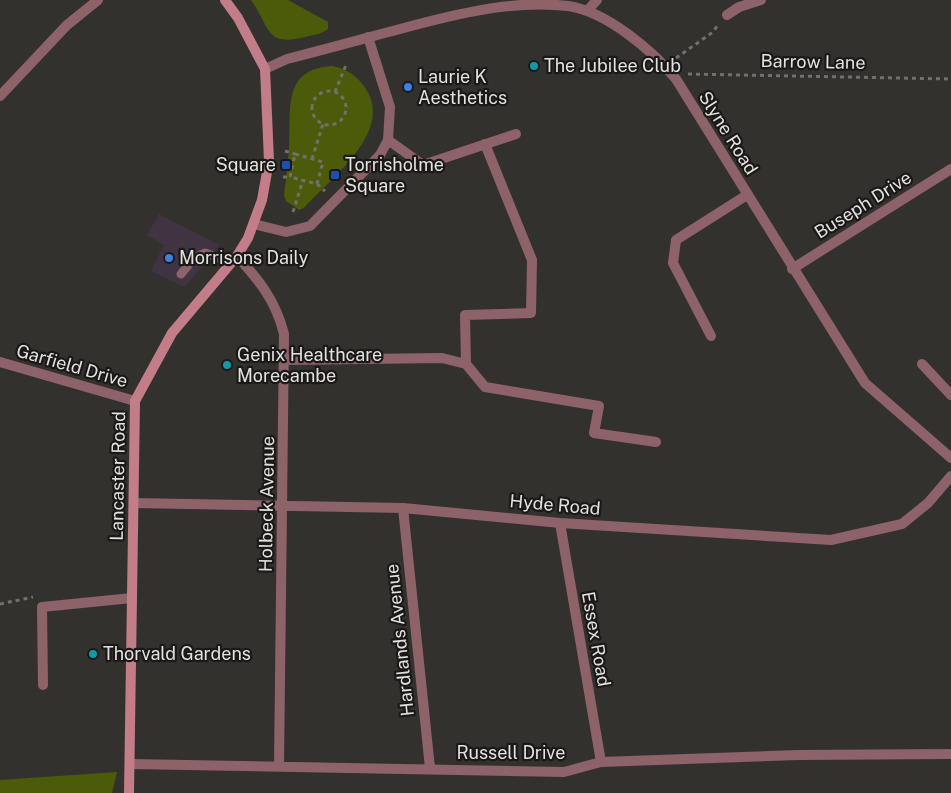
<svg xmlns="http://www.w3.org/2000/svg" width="951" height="793" font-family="'Public Sans',sans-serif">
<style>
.commercial{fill:#413442}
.green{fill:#4b5b09}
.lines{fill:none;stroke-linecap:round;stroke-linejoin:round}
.path{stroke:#72706d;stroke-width:3;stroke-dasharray:4 4;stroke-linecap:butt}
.service{stroke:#8e6269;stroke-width:9}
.pedestrian{stroke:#8e6269;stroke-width:10}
.minor{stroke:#8e6269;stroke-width:10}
.tertiary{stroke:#8e6269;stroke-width:10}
.secondary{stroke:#c27d88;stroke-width:10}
.culture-dot{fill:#0f9aa8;stroke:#1a1918;stroke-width:2}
.shop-dot{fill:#3f7fe0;stroke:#1a1918;stroke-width:2}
.transit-dot{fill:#1a4fb4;stroke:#1a1918;stroke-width:2}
.labels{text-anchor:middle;stroke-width:4.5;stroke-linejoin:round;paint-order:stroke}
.street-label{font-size:18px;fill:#e2e1df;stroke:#1a1918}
.poi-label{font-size:18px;fill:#e2e1df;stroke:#1a1918;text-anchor:start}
</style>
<rect width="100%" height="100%" fill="#33312e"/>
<path class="commercial" d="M159,214l60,31 -34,42 -34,-16 13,-26 -17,-10z"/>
<path class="green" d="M251,0h37l40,22v7c-6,5 -15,6 -23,8 -40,10 -34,-9 -54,-37z
M332,66c16,3 25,10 34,23 28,43 -36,90 -62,119l-5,2 -13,-9 -2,-6c2,-16 4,-31 5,-46 3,-36 -9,-80 43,-83z
M117,772l-5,21h-112v-13z"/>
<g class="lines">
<path class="path" d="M676,58l37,-26 5,-7
M688,74l263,5
M312 108a17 17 0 1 1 34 0a17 17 0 1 1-34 0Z
M335,92l11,-27
M285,151l10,3
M295,154l28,8 -6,22 -27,-7z
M312,159l11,-35
M283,177h7
M317,184l8,7
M293,212l10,-32
M0,604l33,-7"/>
<path class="service" d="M181,274l13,-16 11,-5 14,5 10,8"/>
<path class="pedestrian" d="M466,364l-1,-49 66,-2 1,-53 -47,-116"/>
<path class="minor" d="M727,15l12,-8 22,-7
M0,96l67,-71 31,-25
M388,140l35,25 93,-31
M254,224l32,8 24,-6 70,-71 8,-15 2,-33 -22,-70
M237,256c22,24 39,45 47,78l-5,433
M792,269l159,-100
M711,336l-38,-73 3,-23 71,-45
M285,360l157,-2 24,6 19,23 114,19 -5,27 62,9
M0,362l135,39
M922,364l29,31
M134,503l269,5 157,15 271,17 71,-16 26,-21 23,-27
M403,508l27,260
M560,523l41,239
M43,685l-1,-78 90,-9
M130,764l434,8 37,-10 197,-7 153,-1"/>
<path class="tertiary" d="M587,11l10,-11
M265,69l22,-10c43,-11 86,-23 128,-34 50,-13 101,-25 153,-19 38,5 85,45 108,73l189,304 86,75"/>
<path class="secondary" d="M129,793l6,-392 37,-68 65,-77 11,-18 14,-38 7,-39 -4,-92 -27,-51 -13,-18"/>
</g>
<g class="culture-dot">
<circle cx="534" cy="66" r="5"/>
<circle cx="227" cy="365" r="5"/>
<circle cx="93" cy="654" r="5"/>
</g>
<g class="shop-dot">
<circle cx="408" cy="87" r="5"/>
<circle cx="169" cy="258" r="5"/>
</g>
<g class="transit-dot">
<rect x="281" y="160" width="10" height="10" rx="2.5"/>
<rect x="330" y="170" width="10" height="10" rx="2.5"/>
</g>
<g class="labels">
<g class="street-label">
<text transform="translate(813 62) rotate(1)" y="6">Barrow Lane</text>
<text transform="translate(728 133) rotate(58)" y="6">Slyne Road</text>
<text transform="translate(863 205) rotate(-32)" y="6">Buseph Drive</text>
<text transform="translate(72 366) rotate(16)" y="6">Garfield Drive</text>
<text transform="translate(118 476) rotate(-89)" y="6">Lancaster Road</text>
<text transform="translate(267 504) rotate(-89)" y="6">Holbeck Avenue</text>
<text transform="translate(555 505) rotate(5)" y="6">Hyde Road</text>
<text transform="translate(596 639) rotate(80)" y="6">Essex Road</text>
<text transform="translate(400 640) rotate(-96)" y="6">Hardlands Avenue</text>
<text x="511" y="759">Russell Drive</text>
</g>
<g class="poi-label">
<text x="544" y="72">The Jubilee Club</text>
<text x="418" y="83">Laurie K<tspan x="418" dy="21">Aesthetics</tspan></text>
<text x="276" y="171" text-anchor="end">Square</text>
<text x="345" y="171">Torrisholme<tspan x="345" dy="21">Square</tspan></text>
<text x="179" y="264">Morrisons Daily</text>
<text x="237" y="361">Genix Healthcare<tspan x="237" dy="21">Morecambe</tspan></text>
<text x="103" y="660">Thorvald Gardens</text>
</g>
</g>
</svg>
